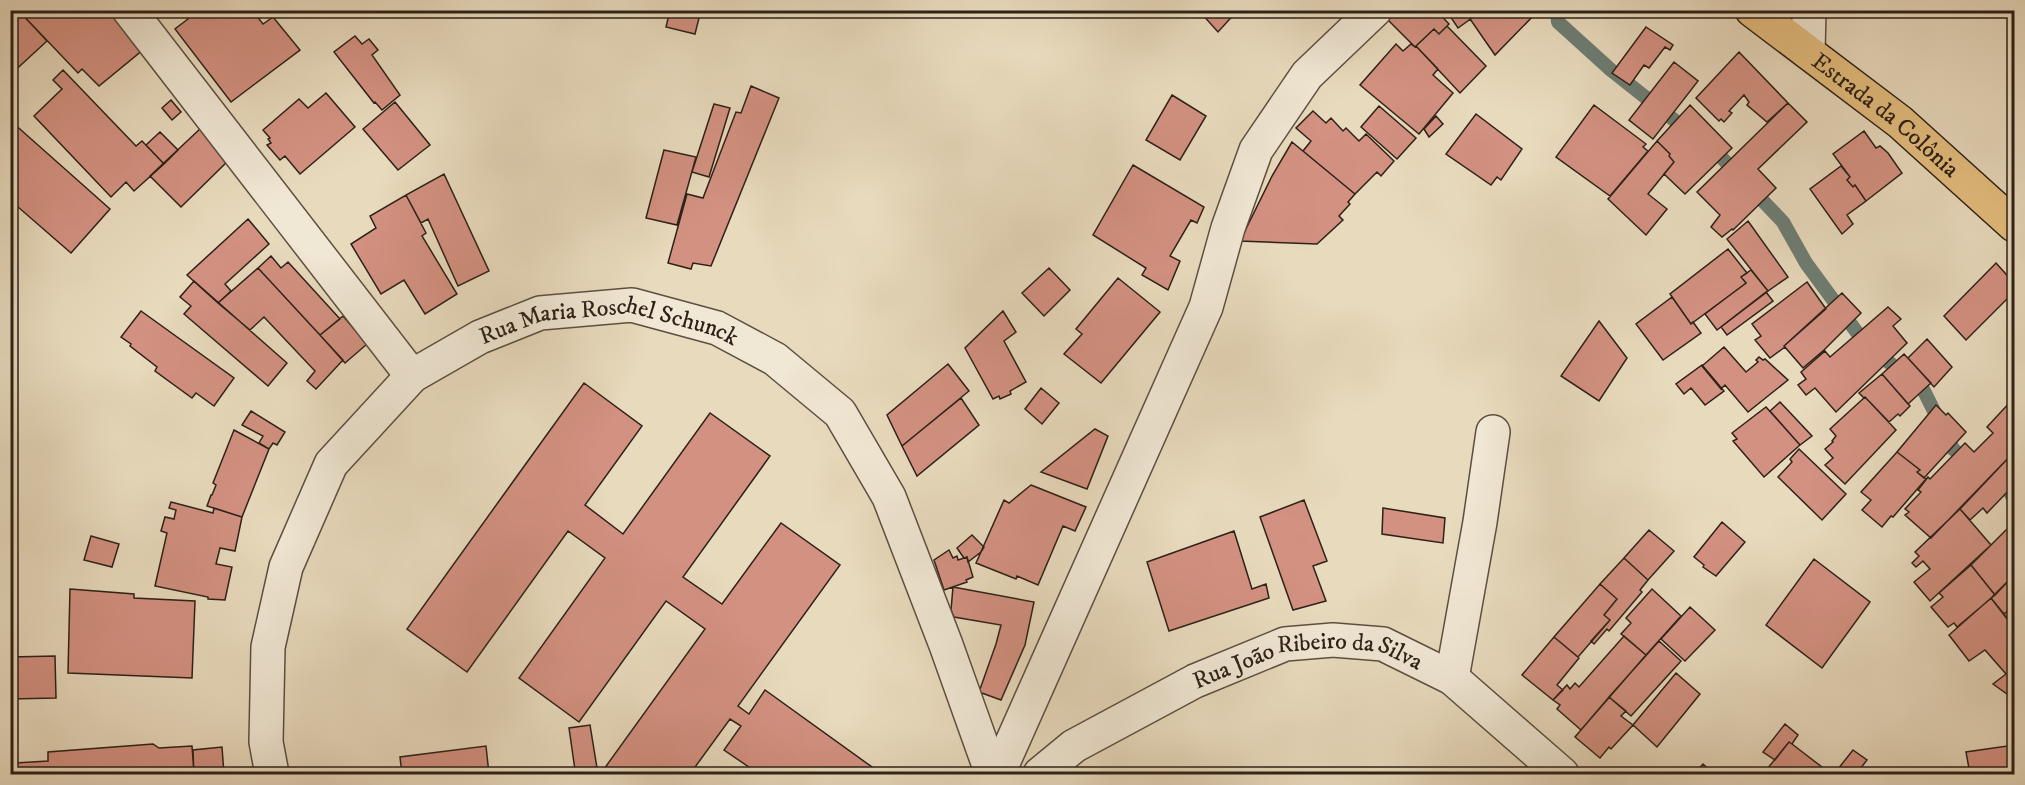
<svg xmlns="http://www.w3.org/2000/svg" width="2025" height="785" font-family="'IM FELL DW Pica',serif">
<style>
.lines{fill:none;stroke-linecap:round;stroke-linejoin:round}
.stream{stroke:#6d7d74;stroke-width:14}
.building{fill:#d39181;stroke:#2d2118;stroke-width:1.5}
.minor-casing{stroke:#5c4f41;stroke-width:36}
.major-casing{stroke:#2d2118;stroke-width:36}
.minor{stroke:#f0e7d4;stroke-width:33}
.major{stroke:#e4bd7e;stroke-width:33}
.labels{text-anchor:middle;stroke-width:4.5;stroke-linejoin:round;paint-order:stroke}
.street-label{font-size:24px;fill:#2d2118;stroke:#f0e7d4}
</style>
<rect width="100%" height="100%" fill="#e8dabd"/>
<filter id="stains"><feTurbulence type="fractalNoise" baseFrequency=".00333" numOctaves="4"/><feColorMatrix values="0 0 0 0 .2 0 0 0 0 .09 0 0 0 0 .02 0 0 0 .5 -.17"/></filter>
<radialGradient id="worn" r=".72"><stop offset=".6" stop-color="#630" stop-opacity="0"/><stop offset="1" stop-color="#630" stop-opacity=".3"/></radialGradient>
<g class="lines">
<path class="stream" d="M1557,10l1,12 53,48 77,61
M1708,146l13,11 62,65 23,41 58,79 60,49 29,58 17,13
M1996,480l13,10 5,10"/>
</g>
<path class="building" d="M10,10h8l29,31 -37,34z
M18,10h98l28,39 -45,37 -17,-17 -4,4z
M180,10h72l11,14 10,-7 27,33 -69,52 -56,-73 13,-10z
M670,10h31l-6,24 -29,-7z
M1203,10h35l-20,22 -17,-19z
M1395,10h41l13,14 -10,10 -5,-5 -19,18 -28,-28z
M1446,10h37l-25,18z
M1483,10h56l-44,45 -25,-36z
M1447,26l39,40 -26,27 -44,-47 18,-17 5,5z
M1646,27l27,18 -3,5 -5,-3 -16,21 -5,-3 -14,20 -18,-12z
M355,36l7,8 7,-5 9,11 -6,5 28,40 -18,15 -7,-8 -1,1 -40,-51z
M1396,44l7,7 8,-7 4,3 1,-1 22,23 -5,6 20,18 -34,41 -59,-49z
M1739,52l49,51 -21,19 -20,-17 2,-3 -5,-7 -15,16 3,2 -8,9 -3,-3 -2,2 -23,-23z
M1674,62l24,19 -45,58 -24,-19z
M63,70l73,76 6,-5 22,23 -30,27 -8,-9 -15,15 -77,-81 28,-27 -9,-9z
M751,86l28,12 -68,168 -18,-3 -2,6 -23,-6 19,-69 16,4 33,-86 5,1z
M326,93l29,34 -55,47 -15,-18 -5,4 -13,-15 4,-2 -3,-4 2,-1 -7,-8 36,-31 9,9z
M1172,95l34,21 -26,44 -34,-20z
M171,100l10,12 -9,8 -10,-12z
M395,102l35,43 -32,25 -35,-41z
M1788,103l19,19 -49,47 18,19 -43,42 -1,-1 -10,8 -11,-10 9,-12 -23,-23z
M714,104l16,4 -21,69 -17,-5z
M1594,105l52,39 -3,3 5,4 -38,45 -54,-39z
M1690,105l42,43 -47,46 -21,-20 10,-12 -5,-6 1,-2 -13,-13z
M1379,106l37,32 -19,21 -36,-32z
M1313,111l13,12 5,-5 12,13 3,-3 13,13 7,-7 28,27 -13,15 -4,-4 -22,22 -52,-43 8,-10 -15,-13z
M1476,114l46,35 -21,31 -4,-3 -6,8 -45,-31z
M1436,116l7,8 -14,13 -5,-8z
M12,122l98,87 -39,44 -61,-53z
M202,127l29,31 -50,49 -31,-31z
M1864,131l12,17 4,-2 8,7 14,20 -36,28 -11,-16 -2,2 -6,-7 3,-3 -17,-23z
M160,132l18,18 -14,14 -18,-19z
M1657,141l13,13 -1,2 5,6 -26,32 19,15 -21,26 -38,-36z
M1292,142l63,52 -7,8 2,2 -11,12 4,4 -26,24 -77,-3 32,-65z
M664,150l32,7 -19,68 -31,-7z
M1133,165l71,42 -7,16 -6,-3 -21,36 10,5 -12,29 -26,-15 4,-7 -53,-33z
M1841,166l9,11 -3,3 6,7 2,-2 11,16 -19,14 6,9 -11,10 -32,-45z
M444,174l45,97 -31,15 -30,-67 -7,4 -15,-28z
M406,195l20,38 -4,3 35,58 -32,20 -21,-34 -23,14 -30,-50 25,-16 -6,-12z
M248,219l21,25 -44,40 6,7 -13,12 -31,-28z
M1748,221l40,56 -20,14 -41,-52z
M1728,249l19,24 -6,4 5,6 -55,41 -21,-30z
M271,256l10,12 7,-6 52,57 -20,16 -62,-67z
M1996,263l18,20v9l-48,48 -22,-24z
M258,268l85,92 -27,29 -9,-8 8,-10 -51,-54 -14,13 -32,-27z
M1049,268l21,22 -26,26 -22,-23z
M1751,270l17,21 -51,39 -12,-16 41,-31 -5,-6z
M1118,278l42,34 -59,71 -37,-29 18,-20 -6,-5z
M194,281l93,82 -19,23 -84,-72 7,-8 -11,-9z
M1807,282l19,27 -42,37 1,1 -15,11 -15,-18 6,-4 -9,-12z
M1766,292l7,9 -46,34 -6,-8z
M1842,293l19,20 -37,37 -21,18 -19,-22z
M1672,297l19,27 2,-2 8,11 -38,27 -27,-36z
M1888,307l13,12 -8,7 14,17 -71,69 -21,-24 -9,7 -8,-10 8,-6 -5,-7 24,-21 5,6z
M141,311l93,67 -20,28 -18,-13 -4,5 -37,-27 2,-4 -27,-21 1,-2 -10,-7z
M1003,311l13,21 -12,9 22,41 -16,9 1,3 -11,5 -1,-3 -6,3 -28,-51z
M343,316l11,13 8,-7 12,16 -29,25 -25,-28z
M1599,321l28,37 -28,43 -38,-25z
M1927,339l25,28 -18,20 -26,-29z
M1724,347l22,25 12,-10 -2,-2 3,-3 4,3 2,-1 23,21 -40,32 -23,-27 -4,4 -19,-23z
M1904,354l27,29 -23,21 -26,-30z
M948,364l21,27 -67,55 -15,-31z
M1702,365l22,26 -19,14 -14,-17 -7,6 -8,-10z
M1882,374l28,32 -10,10 -2,-2 -9,8 -24,-25 -1,1 -5,-5z
M584,383l58,43 -57,79 38,29 87,-121 60,43 -87,121 39,27 59,-81 59,42 -102,141 11,8 16,-24 107,77 -5,7h-108l-35,-24 17,-24 -11,-7 -40,55h-79l-7,-5 101,-140 -39,-28 -87,121 -60,-44 86,-120 -37,-27 -101,141 -60,-43z
M1041,388l18,15 -17,21 -17,-15z
M1865,397l31,33 -51,54 -20,-19 8,-7 -8,-9 8,-7 -1,-1 4,-5 -6,-7z
M961,398l18,27 -62,51 -15,-30z
M2012,400l2,2v50l-83,86 -26,-23 4,-3 -4,-3 16,-17 -3,-2 10,-13 2,2 35,-36 9,9 19,-19 -6,-6z
M1780,402l32,34 -12,9 -30,-34z
M1936,405l10,10 2,-2 18,19 -42,46 -7,-6 3,-2 -23,-18z
M1766,407l34,38 -36,32 -31,-36 4,-2 -5,-6z
M251,411l34,21 -8,13 -4,-2 -4,6 -10,-6 4,-7 -21,-11z
M1095,429l13,7 -21,53 -46,-17z
M234,430l35,19 -27,68 -35,-11 4,-11h1l4,-10 -3,-2z
M1799,449l47,45 -24,26 -44,-43 14,-15 -2,-3z
M1897,452l23,18 -3,2 9,7 -33,38 -2,-1 -9,11 -20,-17 9,-10 -10,-8z
M2014,452v33l-27,28 -4,-5 -13,12 -10,-11z
M1031,485l55,22 -11,24 -12,-5 -25,59 -21,-9 -1,3 -40,-16 28,-63 5,3z
M1304,500l23,61 -14,5 13,35 -33,9 -33,-93z
M171,502l42,11 1,-5 28,9 -7,34 -15,-3 -4,16 16,3 -7,33 -17,-1v-2l-53,-11 12,-53 -6,-2 4,-14 9,2 2,-9 -7,-2z
M1383,508l62,10 -2,25 -61,-9z
M1960,509l31,36 -61,56 -16,-19 16,-13 -7,-8 -7,6 -4,-4 7,-7 -4,-4z
M1722,522l23,20 -29,34 -13,-9 1,-2 -10,-8z
M2014,522v53l-19,20 -24,-30z
M1649,530l25,21 -26,29 -24,-22z
M1234,531l18,58 14,-5 3,14 -100,33 -22,-69z
M972,535l12,12 -3,5 -13,10 -1,-5 -3,1 -7,-10z
M91,536l28,8 -7,23 -28,-7z
M949,550l4,8 4,-2 1,4 9,-3 6,20 -7,3 1,2 -23,8 -10,-30z
M1624,558l24,22 -8,10 2,2 -33,39 -2,-2 -13,15 -3,-3 19,-21 -6,-5 13,-16 -17,-15z
M1814,559l56,43 -48,66 -56,-43z
M1971,565l24,30 -38,32 -3,-4 -6,4 -17,-20 12,-10 -4,-4z
M2014,575v31l-10,8 -13,-16z
M1600,584l17,15 -13,16 6,5 -32,37 -24,-20z
M953,587l81,15 -9,43 -24,55 -22,-8 17,-48 5,-19 -47,-8 -3,-7z
M70,589l64,5v4l61,3 -3,77 -124,-5z
M1652,589l29,27 -35,39 -25,-21 10,-11 -5,-5z
M1991,598l23,30v71l-21,-15 13,-10 -21,-24 -16,11 -20,-26z
M2014,606v22l-10,-14z
M1690,607l25,23 -30,31 -24,-22z
M1624,636l22,19 -65,75 -24,-21 3,-4 -7,-5 14,-15 3,4 5,-6 4,4z
M1554,637l25,21 -22,27 6,5 -10,10 -31,-25z
M1659,641l22,20 -50,55 -22,-19z
M55,656l1,42 -46,1v-42z
M1676,673l24,21 -43,53 -24,-22z
M1609,697l17,14 -5,5 12,9 -22,24 -2,-2 -9,11 -25,-21z
M10,699h2l3,64 33,-2v-9l105,-8 6,4 33,-2 2,28h-184z
M1785,724l13,11 -6,9 -3,-2 -14,18 -12,-8z
M590,725l8,49h-31l-1,-3 9,-1 -6,-42z
M1789,742l3,2 39,30h-68z
M2014,745v29h-44l-4,-22z
M486,746l3,28h-87l-2,-17z
M222,747l2,27h-30l-1,-24z
M1853,750l14,10 -11,14h-22z
M1703,764l11,10h-20z"/>
<g class="lines">
<defs>
<g id="minor">
<path d="M129,10l283,366"/>
<path d="M1808,52l1,-42"/>
<path d="M1452,678l28,-156 13,-90"/>
<path id="s1" d="M272,774l-6,-32 2,-95 18,-80 45,-103 81,-88 68,-39 60,-24 92,-8 85,23 58,31 65,54 49,84 57,148 46,129"/>
<path d="M998,774l208,-467 22,-79 28,-78 51,-75 68,-65"/>
<path id="s2" d="M1040,774l34,-28 121,-65 90,-37 48,-4 50,4 69,34 110,96"/>
</g>
<g id="major">
<path id="s3" d="M1752,10l148,112 114,103"/>
</g>
</defs>
<use href="#minor" class="minor-casing"/>
<use href="#major" class="major-casing"/>
<use href="#minor" class="minor"/>
<use href="#major" class="major"/>
</g>
<g class="labels">
<g class="street-label">
<text dy="8" stroke="none"><textPath href="#s3" startOffset="170">Estrada da Colônia</textPath></text>
<text dy="8" stroke="none"><textPath href="#s1" startOffset="654">Rua Maria Roschel Schunck</textPath></text>
<text dy="8" stroke="none"><textPath href="#s2" startOffset="300">Rua João Ribeiro da Silva</textPath></text>
</g>
</g>
<rect width="2025" height="785" fill="none" stroke="#e8dabd" stroke-width="36"/>
<rect x="12" y="12" width="2001" height="761" fill="none" stroke="#2d2118" stroke-width="3"/>
<rect x="18" y="18" width="1989" height="749" fill="none" stroke="#2d2118" stroke-width="1.5"/>
<rect width="100%" height="100%" filter="url(#stains)"/>
<rect width="100%" height="100%" fill="url(#worn)"/>
</svg>
